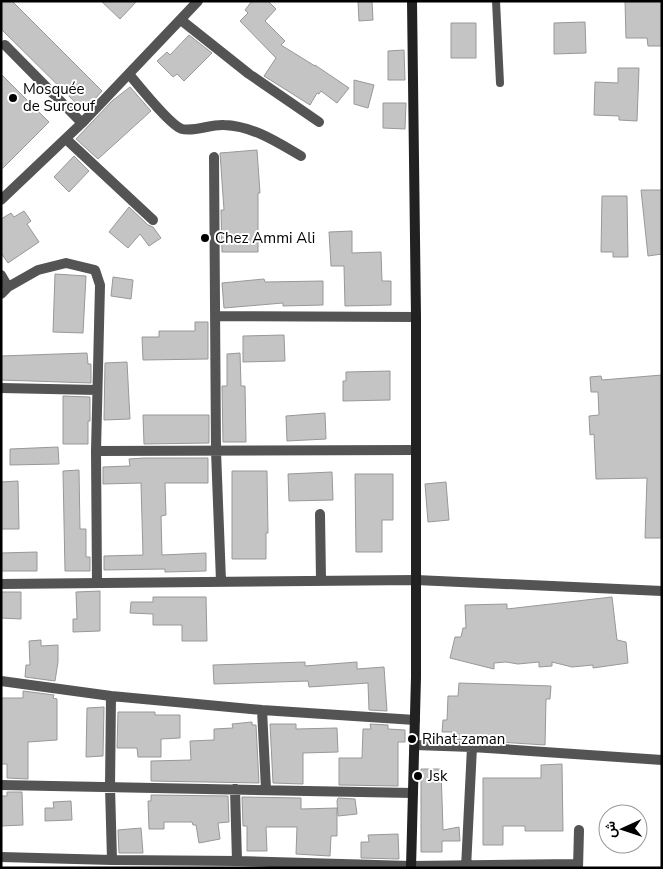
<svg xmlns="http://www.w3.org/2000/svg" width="663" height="869" font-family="'Nunito Sans',Vazirmatn,sans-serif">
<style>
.building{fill:#c4c4c4;stroke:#989898}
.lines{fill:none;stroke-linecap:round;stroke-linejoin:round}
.service{stroke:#545454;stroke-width:8}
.minor{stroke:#545454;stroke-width:10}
.secondary{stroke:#212121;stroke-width:10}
.poi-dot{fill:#000;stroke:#fff;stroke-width:2}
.labels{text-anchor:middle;stroke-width:4;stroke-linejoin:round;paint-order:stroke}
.poi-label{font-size:15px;fill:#000;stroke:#fff;text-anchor:start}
</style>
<rect width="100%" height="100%" fill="#fff"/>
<path class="building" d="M1,1h11l90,90 -18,20 -83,-82z
M101,1h36l-17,18z
M252,1h16l8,8 -11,12 20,20 -4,4 34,21v-1l34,23 -12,15 -16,-12 -2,3 -2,-1 -7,12 -46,-29 12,-18 -36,-37 8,-8 -3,-3z
M358,1h14l1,19 -14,1z
M625,1h37v45h-14l-1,-8h-21z
M585,22l1,31 -32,1v-31z
M451,23h25v35h-25z
M189,35l23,18 -28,28 -7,-7 -4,3 -16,-16 10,-9 3,3z
M404,50l1,30h-17v-29z
M618,68h21l-2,53 -18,-1v-4l-25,-1 1,-33 23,1z
M1,74l48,48 -48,48z
M354,80l20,5 -6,23 -14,-4z
M130,87l21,24 -53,48 -22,-20 36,-38z
M383,103h23l-1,26 -22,-1z
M257,150l3,43h-2v59h-36l-1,-42h3l-4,-57z
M74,156l15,15 -20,21 -15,-15z
M641,190h21v64l-14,2z
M602,196h25l1,61h-15v-5h-12z
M129,207l19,18 5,2 8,11 -12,8 -9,-12 -12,14 -19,-16z
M24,211l7,10 -4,3 12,18 -31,21 -7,-10v-34l10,-6 3,4z
M352,231v22l29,-1 1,29h9v24l-46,1 -1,-40h-13l-2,-34z
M55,274l31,2 -3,57 -30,-1z
M113,277l20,3 -2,19 -20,-3z
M264,279l1,3 58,-1v24l-40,1v-3l-59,5 -2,-25z
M195,322h13v37l-65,1 -1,-23h17v-6h36z
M284,335l1,26 -42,1v-26z
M87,353l1,11h3v19l-90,-3v-24z
M240,353l1,33h4l1,56h-23l-1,-56h5v-32z
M127,362l3,57 -26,1 1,-57z
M390,371v29l-47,1v-20h3v-9z
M662,375v163h-17l2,-60 -51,1 -2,-45 -4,1 -1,-19 10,-1 -1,-23h-7l-1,-15 11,-1 1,4z
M63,396l27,1v24h-2v23h-25z
M325,413l1,26 -39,2 -1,-25z
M143,415h66v28l-65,1z
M58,447l1,17 -49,1v-16z
M144,458h64v25h-43l1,32 -5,1 1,39 44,-2v18l-41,1v-3l-61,1v-14l39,-1 -2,-72 -38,1v-17l27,-1 -1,-7z
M79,470l1,59h6v28h4v14h-25l-2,-100z
M232,471h35l1,62h-2v26h-34z
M332,472l1,28 -44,1 -1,-27z
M355,474h38v46h-11v32h-26z
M18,481l1,48h-18v-47z
M446,482l3,38 -21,2 -3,-38z
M37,552v19h-36v-18z
M100,591v40l-27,1v-13h4l-1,-27z
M1,592h20v27l-20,-1z
M153,597h53l1,44h-25v-16h-29v-11l-23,-1 1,-11h22z
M612,597l5,43 9,2 2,21 -35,5v-3l-21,2 -20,-5v4l-13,1v-5l-21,2 -12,-2 -12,1v6l-44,-11 5,-21h6l2,-9h3l-1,-23 42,-1v5z
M41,640v6l17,-1v17l-3,19 -30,-4 1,-12h4l-1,-24z
M305,662v4l52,-4v7l27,-2 3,44 -18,-1 -1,-27 -59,4 -1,-6 -94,3 -1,-19z
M459,683l92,3 -1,13h-4l-1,46 -93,-6v-7h-10l1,-12h4l1,-24h10z
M23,691l31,4 -1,3 4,1v41l-29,2v37l-21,-1v-14h-6v-66h22z
M104,707l-1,49 -17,1 1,-49z
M118,712h37v3h25v23l-19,1v18h-23l-1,-9h-20z
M252,722v3h4l3,58 -108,-2v-20l40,-1 -1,-19 24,-1v-11l19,-1 -1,-4z
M270,724h26v5l41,-1 1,24 -35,1v31l-30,-1z
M370,724l18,1v4l17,1v12h-7v44l-59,-1v-27h23l1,-29h8z
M562,764l1,67h-38v-5h-22v19h-20v-67h58v-13z
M421,769h20l2,61 16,-3 1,14h-18v11h-21z
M7,792h15l1,33 -22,1v-30h6z
M151,795l77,1 1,26 -11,1 2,16 -21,4 -3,-18h-3l-1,-3h-28v7h-15l-1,-28h3z
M242,797l59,1v11l36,-1v28h-6l-1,20 -34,-2 1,-27h-31l1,24h-20v-25h-4z
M338,798l17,1 2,15 -19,2 -1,-15z
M71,801l1,19 -27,1v-13h9l-1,-6z
M141,828l2,25h-24l-1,-23z
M398,834l1,25 -38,-1v-16h8l-1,-7z"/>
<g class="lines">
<path class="service" d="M496,1l4,82"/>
<path class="minor" d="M181,20l68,54 70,48
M5,45l77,78
M129,74c10,12 41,51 53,55 13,3 29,-5 42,-4 29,1 53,17 77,31
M66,139l87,81
M214,157l2,294 5,130
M1,200l81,-77 116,-122
M1,275l7,12 -7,7
M8,287l30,-17 28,-7 29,7 5,15 -4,166 1,131
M216,316l200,1
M1,388l96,2
M96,451l320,-1
M320,514l1,66
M1,584l415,-4 246,11
M1,681l110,15 151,14 153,10
M111,696l-1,91 2,73
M262,710l4,79
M415,745l57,2 190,13
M1,785l412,8
M235,789l2,72
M1,857l111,3 125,1 174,5 167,-2
M466,868l6,-121
M578,868l1,-38"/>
<path class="secondary" d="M411,868l5,-191v-360l-4,-316"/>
</g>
<g class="poi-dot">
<circle cx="13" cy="98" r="5"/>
<circle cx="205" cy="238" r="5"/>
<circle cx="412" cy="739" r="5"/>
<circle cx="418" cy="776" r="5"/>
</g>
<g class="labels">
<g class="poi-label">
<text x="23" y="94">Mosquée<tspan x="23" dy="17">de Surcouf</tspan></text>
<text x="215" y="243">Chez Ammi Ali</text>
<text x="422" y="744">Rihat zaman</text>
<text x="428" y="781">Jsk</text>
</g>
</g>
<rect width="663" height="869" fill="none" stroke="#000000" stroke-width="5"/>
<g transform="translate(623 829) rotate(267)"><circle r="24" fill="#ffffff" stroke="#999999"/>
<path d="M0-4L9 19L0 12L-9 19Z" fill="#000000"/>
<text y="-8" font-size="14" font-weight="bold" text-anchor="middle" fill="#000000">ش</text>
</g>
</svg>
